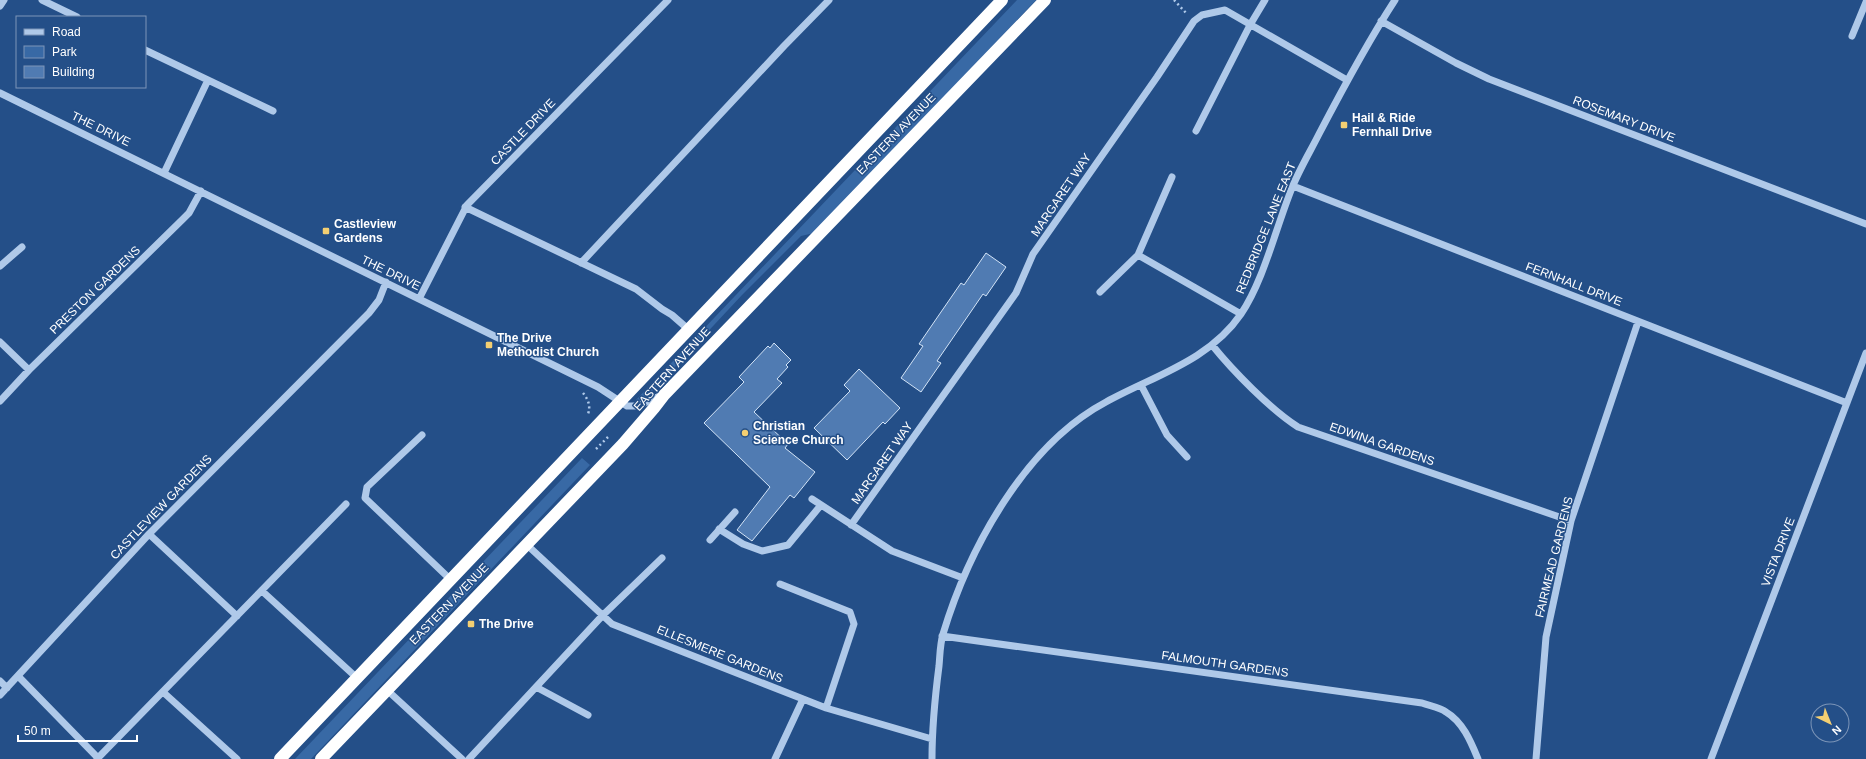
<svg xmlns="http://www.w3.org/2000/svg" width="1866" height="759" font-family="Helvetica,sans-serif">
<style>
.green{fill:#3869a5}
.building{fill:#507bb2;stroke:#d3e4f7}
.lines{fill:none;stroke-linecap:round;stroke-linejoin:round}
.path{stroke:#afc9e9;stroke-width:2.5;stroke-dasharray:2 3;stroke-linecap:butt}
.minor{stroke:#afc9e9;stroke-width:7}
.highway{stroke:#fff;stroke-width:12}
.poi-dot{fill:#f4cf72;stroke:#244f88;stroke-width:1.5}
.labels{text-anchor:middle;stroke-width:3;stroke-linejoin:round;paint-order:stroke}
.poi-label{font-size:12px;font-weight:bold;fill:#fff;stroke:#244f88;text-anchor:start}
.street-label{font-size:12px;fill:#fff;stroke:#244f88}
</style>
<rect width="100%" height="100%" fill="#244f88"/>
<path class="green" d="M1017,0h19l-222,233 -13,3 -59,59 -98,105 -5,2 -3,-2z
M582,458l8,7 -279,294h-16z"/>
<path class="building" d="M986,253l20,14 -20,29 -3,-2 -24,35 -22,32 4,2 -20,29 -20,-14 22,-32 -4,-2 22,-32 20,-29 3,2z
M774,343l17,17 -5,5 2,2 -11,12 5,4 -28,29 34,32 -3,4 30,24 -21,26 -4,-3 -38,46 -15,-11 33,-43 -66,-64 40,-41 -5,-5 29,-31 2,2z
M859,369l41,39 -15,16 -2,-2 -36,38 -33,-32 36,-37 -6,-6z"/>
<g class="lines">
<path class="path" d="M1174,0l13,14
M583,393c5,6 8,13 5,21
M596,449l12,-12"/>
<path class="minor" d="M42,0l35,17
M0,6l4,-6
M1381,21l75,42 33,16 377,145
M1852,36l14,-34
M145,50l128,61
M0,93l598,294 29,19h11l24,-11
M1196,131l54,-106 15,-25
M164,173l44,-93
M1293,186l554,217
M465,207l171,82 26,20 10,6 16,14
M1138,255l103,59
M581,263l203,-217 45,-46
M0,266l22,-19
M1100,292l38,-37 34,-78
M419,299l48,-94 201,-205
M0,342l29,28
M1212,345c21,26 58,64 86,82l273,94
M1141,385l26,50 20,22
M0,401l29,-31 154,-151 6,-6 12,-22
M422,435l-55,52 -2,11 86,82
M812,499l80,52 71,27
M851,525l165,-232 17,-39 124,-177 37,-56 8,-6 23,-5 122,70
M719,529l24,15 19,7 26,-6 33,-40
M149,534l88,82
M710,540l25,-28
M526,544l86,80 214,84 106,31
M780,584l70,28 4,12 -28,84
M262,591l95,87
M942,636l480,67c8,3 18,4 24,9 17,10 25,30 32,47
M19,677l79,81
M0,681l7,7
M536,687l52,28
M387,690l75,69
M163,692l74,67
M0,695l149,-161 220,-221 10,-13 7,-18
M97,759l249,-255
M469,759l134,-144 59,-57
M775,759l28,-60
M932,759c0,-31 3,-62 7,-93 1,-11 1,-22 4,-32 26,-86 82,-189 163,-232 47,-26 103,-41 135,-88 23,-34 35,-87 51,-126 7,-18 18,-36 27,-54 24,-46 48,-91 76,-134
M1536,759l10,-122 25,-116 67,-199
M1711,759l155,-406"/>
<path class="highway" d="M280,759l722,-759
M321,759l302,-315 31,-36 10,-13 381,-395"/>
</g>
<g class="poi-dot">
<rect x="1340" y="121" width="8" height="8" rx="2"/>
<rect x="322" y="227" width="8" height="8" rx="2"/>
<rect x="485" y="341" width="8" height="8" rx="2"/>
<circle cx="745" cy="433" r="4"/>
<rect x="467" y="620" width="8" height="8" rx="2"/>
</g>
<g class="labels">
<g class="poi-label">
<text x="1352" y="122">Hail &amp; Ride<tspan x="1352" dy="14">Fernhall Drive</tspan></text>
<text x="334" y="228">Castleview<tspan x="334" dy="14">Gardens</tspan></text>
<text x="497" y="342">The Drive<tspan x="497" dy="14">Methodist Church</tspan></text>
<text x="753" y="430">Christian<tspan x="753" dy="14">Science Church</tspan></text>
<text x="479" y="628">The Drive</text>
</g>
<g class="street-label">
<text transform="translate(1624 119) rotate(21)" y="4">ROSEMARY DRIVE</text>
<text transform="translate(101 129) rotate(26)" y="4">THE DRIVE</text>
<text transform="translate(523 132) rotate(-46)" y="4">CASTLE DRIVE</text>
<text transform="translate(896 134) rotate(-46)" y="4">EASTERN AVENUE</text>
<text transform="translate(1061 195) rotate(-56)" y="4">MARGARET WAY</text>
<text transform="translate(1266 228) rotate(-68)" y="4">REDBRIDGE LANE EAST</text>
<text transform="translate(391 273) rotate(26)" y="4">THE DRIVE</text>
<text transform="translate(1574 284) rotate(21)" y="4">FERNHALL DRIVE</text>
<text transform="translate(95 290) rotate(-44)" y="4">PRESTON GARDENS</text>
<text transform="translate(672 369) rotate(-48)" y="4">EASTERN AVENUE</text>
<text transform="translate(1382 444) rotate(19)" y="4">EDWINA GARDENS</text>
<text transform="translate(882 463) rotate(-55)" y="4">MARGARET WAY</text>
<text transform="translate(161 507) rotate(-46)" y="4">CASTLEVIEW GARDENS</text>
<text transform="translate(1778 552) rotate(-69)" y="4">VISTA DRIVE</text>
<text transform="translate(1554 557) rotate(-76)" y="4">FAIRMEAD GARDENS</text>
<text transform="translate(449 604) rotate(-46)" y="4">EASTERN AVENUE</text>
<text transform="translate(720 654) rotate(22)" y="4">ELLESMERE GARDENS</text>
<text transform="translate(1225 664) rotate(8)" y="4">FALMOUTH GARDENS</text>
</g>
</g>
<rect x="16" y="16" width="130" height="72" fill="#244f88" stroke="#7c95b8"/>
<rect x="24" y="29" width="20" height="6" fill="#afc9e9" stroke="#7c95b8"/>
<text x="52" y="36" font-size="12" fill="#ffffff">Road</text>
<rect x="24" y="46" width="20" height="12" fill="#3869a5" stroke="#7c95b8"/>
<text x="52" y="56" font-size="12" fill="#ffffff">Park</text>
<rect x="24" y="66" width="20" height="12" fill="#507bb2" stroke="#7c95b8"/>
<text x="52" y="76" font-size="12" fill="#ffffff">Building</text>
<g transform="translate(1830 723) rotate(137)"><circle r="19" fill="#244f88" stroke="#7c95b8"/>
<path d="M0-3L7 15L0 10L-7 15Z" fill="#f4cf72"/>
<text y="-6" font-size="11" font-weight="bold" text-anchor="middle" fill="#ffffff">N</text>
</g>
<path d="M18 735v6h119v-6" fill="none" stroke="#ffffff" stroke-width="2"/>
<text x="24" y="735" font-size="12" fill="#ffffff" stroke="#244f88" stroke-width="3" paint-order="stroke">50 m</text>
</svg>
